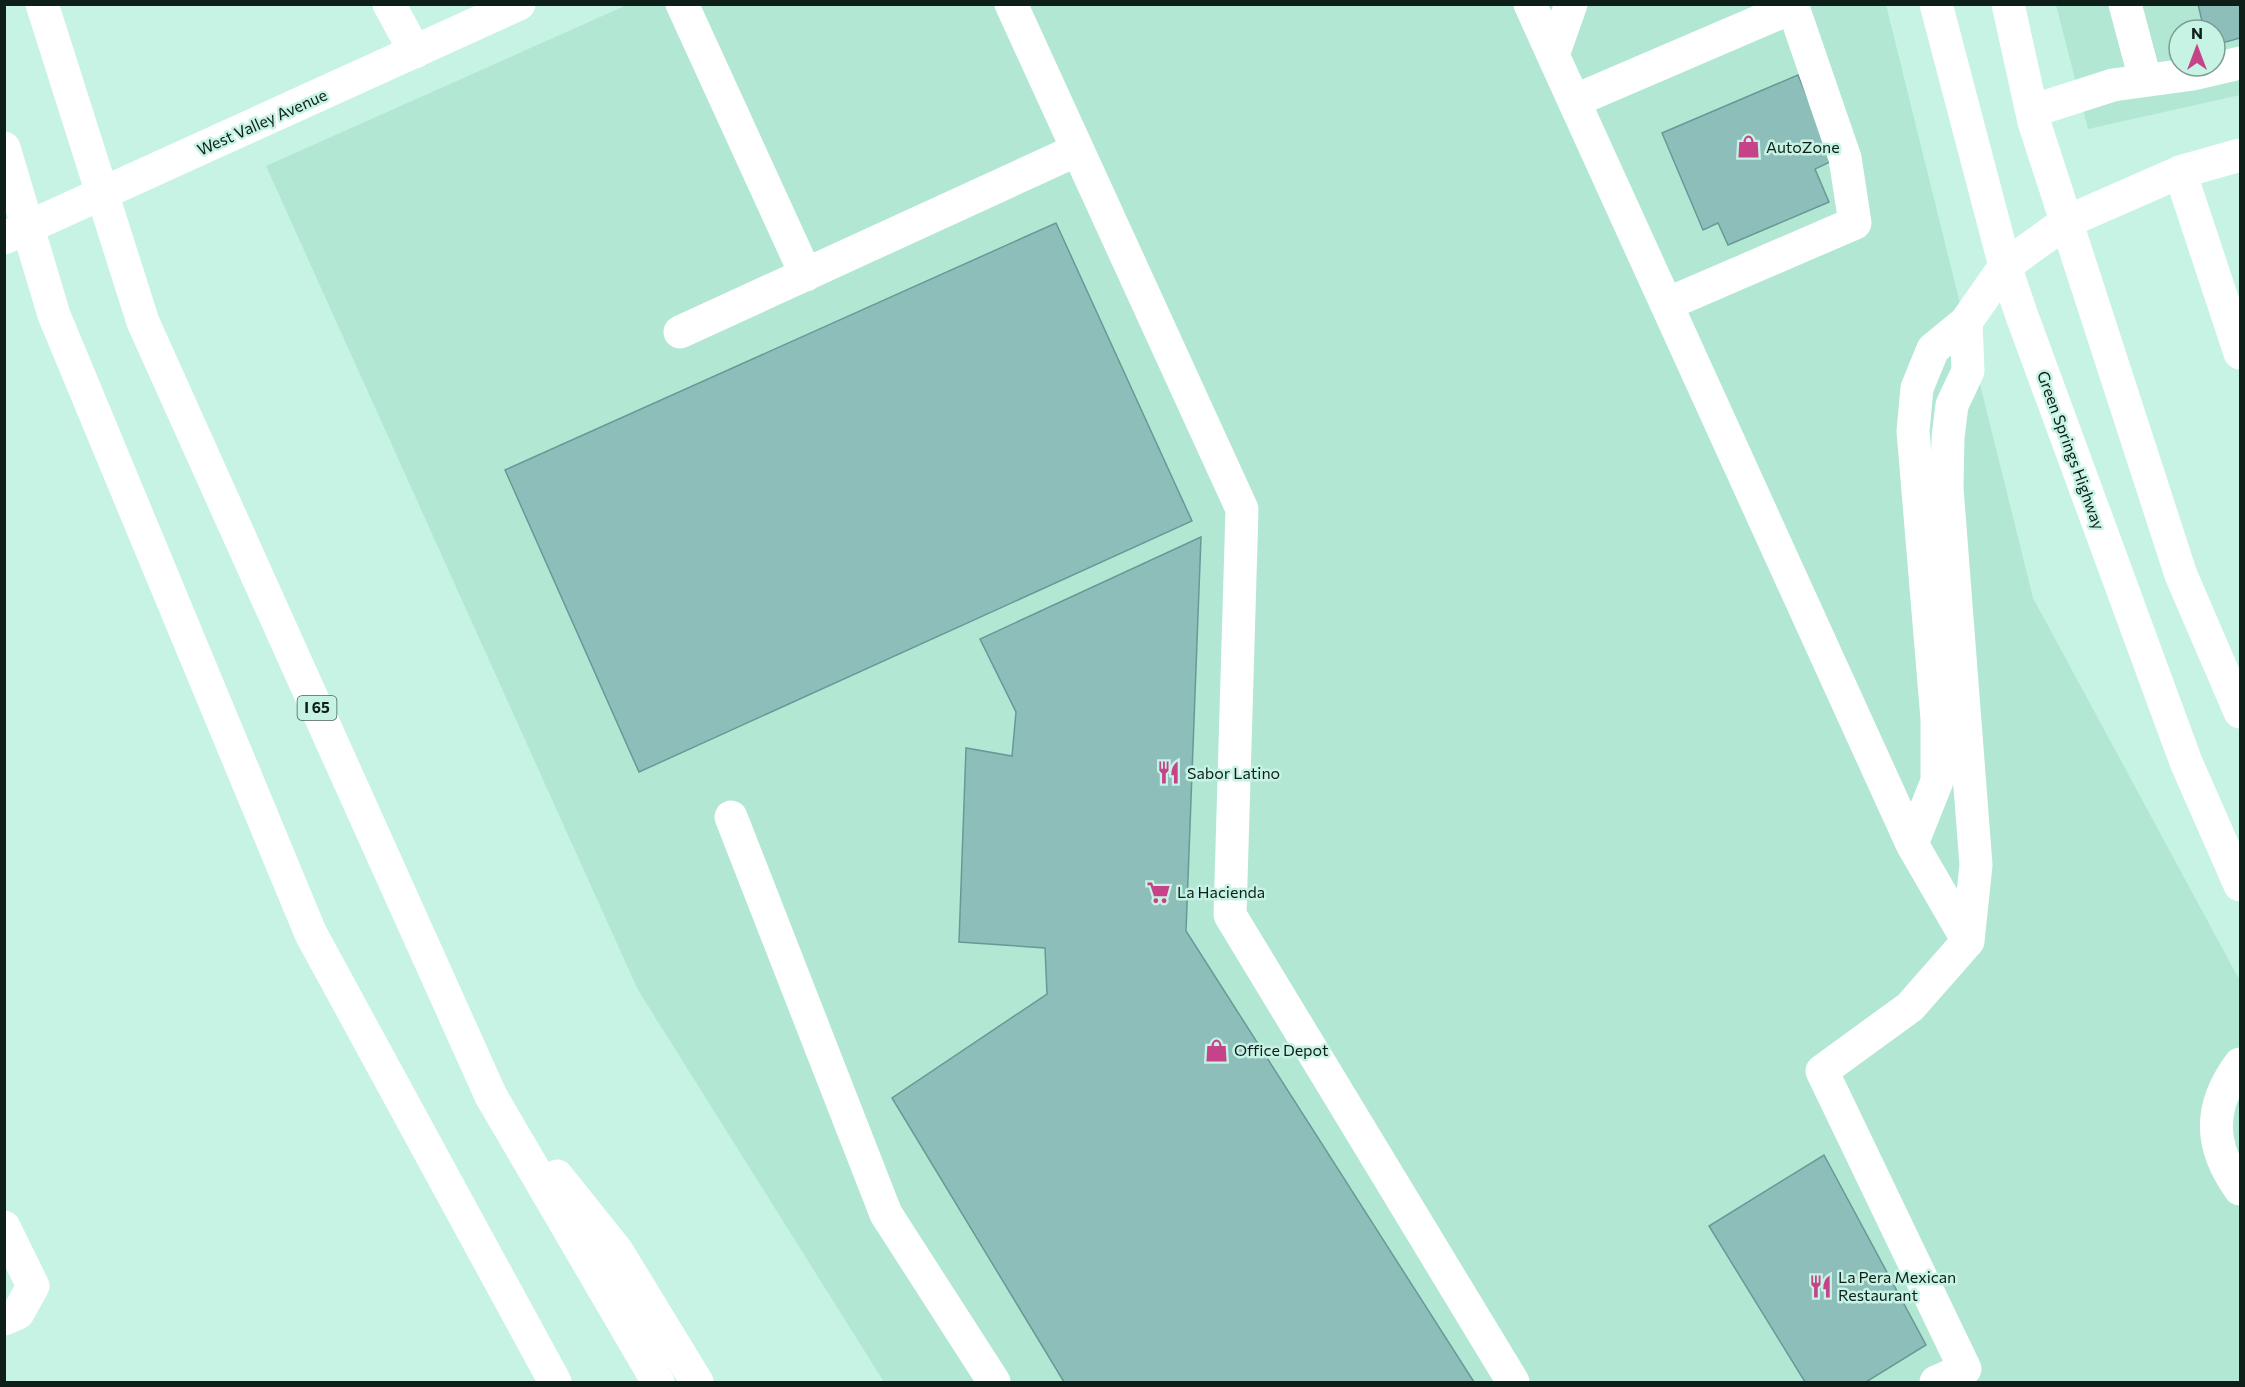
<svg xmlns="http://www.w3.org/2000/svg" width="2245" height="1387" font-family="Commissioner,sans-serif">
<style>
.built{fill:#b2e7d4;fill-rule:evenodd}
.building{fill:#8dbeba;stroke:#699996;stroke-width:1.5}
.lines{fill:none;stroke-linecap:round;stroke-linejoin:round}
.minor{stroke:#fff;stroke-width:33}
.major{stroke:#fff;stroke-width:33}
.highway{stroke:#fff;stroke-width:33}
.labels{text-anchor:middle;stroke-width:5;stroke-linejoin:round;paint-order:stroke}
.shield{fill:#c6f3e3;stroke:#455f56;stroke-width:1.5}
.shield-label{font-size:15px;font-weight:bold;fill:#0e1f19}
.street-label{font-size:16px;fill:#0e1f19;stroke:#c6f3e3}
.poi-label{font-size:16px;fill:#0e1f19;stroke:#c6f3e3;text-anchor:start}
</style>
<rect width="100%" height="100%" fill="#c6f3e3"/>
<path class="built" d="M627,5h1259l147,593 207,383v401h-1356l-246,-392 -372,-824z
M2056,5h184v90l-152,34zM2179,30h36v36h-36z"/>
<path class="building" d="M2198,4h42v34l-25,7v-15h-11z
M1798,75l36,85 -19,9 14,33 -101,43 -10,-22 -15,7 -41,-97z
M1056,223l136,298 -553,251 -134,-302z
M1201,537l-15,394 288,451h-410l-172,-284 155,-104 -2,-46 -86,-6 7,-194 46,8 4,-44 -36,-73z
M1824,1155l102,190 -60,37h-61l-96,-156z"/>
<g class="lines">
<path class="minor" d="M389,4l26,48
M682,4l124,271
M1011,4l231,505 -12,406 283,467
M1530,4l23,51
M1571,4l-18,51 359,789 56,97 8,-76 -29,-377 1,-51 4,-32 16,-34 -2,-49
M2125,4l20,75
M1574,101l219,-94 52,151 10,65 -188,81
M2032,111l81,-26 80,-11 47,-11
M2180,172l60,-17
M4,238l515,-234
M680,332l397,-182
M731,817l155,397 108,168
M1912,844l25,-63v-62l-24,-288 4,-43 16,-39 33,-27 39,-56 61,-44 114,-50 60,181
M2240,1064c-32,43 -31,82 0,125
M4,1227l29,59 -15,27 -14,6
M1936,1382l29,-13 -143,-298 88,-64 58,-66"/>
<path class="major" d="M1936,4l69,262 17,50 164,446 54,123
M2008,4l26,118 147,453 59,137"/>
<path class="highway" d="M42,4l101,318 348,774 167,286
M4,148l50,167 257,619 244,448
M557,1176l60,75 80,131"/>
</g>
<defs>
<symbol id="shop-bare" viewBox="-9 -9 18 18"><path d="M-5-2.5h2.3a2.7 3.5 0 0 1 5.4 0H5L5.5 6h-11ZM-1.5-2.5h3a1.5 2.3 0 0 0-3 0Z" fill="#c6438a" stroke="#c6f3e3" stroke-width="2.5" paint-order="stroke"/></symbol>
<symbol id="restaurant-bare" viewBox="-9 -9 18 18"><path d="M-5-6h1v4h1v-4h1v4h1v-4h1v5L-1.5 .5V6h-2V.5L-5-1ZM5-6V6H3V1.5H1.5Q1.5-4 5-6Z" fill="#c6438a" stroke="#c6f3e3" stroke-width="2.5" paint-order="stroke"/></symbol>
<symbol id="supermarket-bare" viewBox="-9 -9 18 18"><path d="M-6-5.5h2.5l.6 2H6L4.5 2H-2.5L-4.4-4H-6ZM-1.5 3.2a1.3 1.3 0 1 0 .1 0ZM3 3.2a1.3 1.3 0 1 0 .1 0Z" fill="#c6438a" stroke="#c6f3e3" stroke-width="2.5" paint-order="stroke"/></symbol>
</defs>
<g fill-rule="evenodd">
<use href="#shop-bare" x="1732" y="130" width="33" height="33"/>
<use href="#restaurant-bare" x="1152" y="756" width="33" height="33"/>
<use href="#supermarket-bare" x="1142" y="876" width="33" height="33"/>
<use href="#shop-bare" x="1200" y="1034" width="33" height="33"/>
<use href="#restaurant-bare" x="1804" y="1270" width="33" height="33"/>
</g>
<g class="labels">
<rect class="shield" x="297.5" y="696" width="39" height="24" rx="4.5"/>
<g class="shield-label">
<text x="317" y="713">I 65</text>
</g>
<g class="street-label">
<text transform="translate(262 122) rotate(-24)" y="6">West Valley Avenue</text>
<text transform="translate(2071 450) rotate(70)" y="6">Green Springs Highway</text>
</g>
<g class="poi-label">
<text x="1766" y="153">AutoZone</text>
<text x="1187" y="779">Sabor Latino</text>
<text x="1177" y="898">La Hacienda</text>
<text x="1234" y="1056">Office Depot</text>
<text x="1838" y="1283">La Pera Mexican<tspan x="1838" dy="18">Restaurant</tspan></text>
</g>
</g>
<rect width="2245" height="1387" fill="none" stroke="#0e1f19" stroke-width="12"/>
<g transform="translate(2197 48)"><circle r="28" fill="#c6f3e3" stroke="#7c9e92" stroke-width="1.5"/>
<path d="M0-4.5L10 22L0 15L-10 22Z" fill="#c6438a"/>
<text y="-9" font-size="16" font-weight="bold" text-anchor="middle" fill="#0e1f19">N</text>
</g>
</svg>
